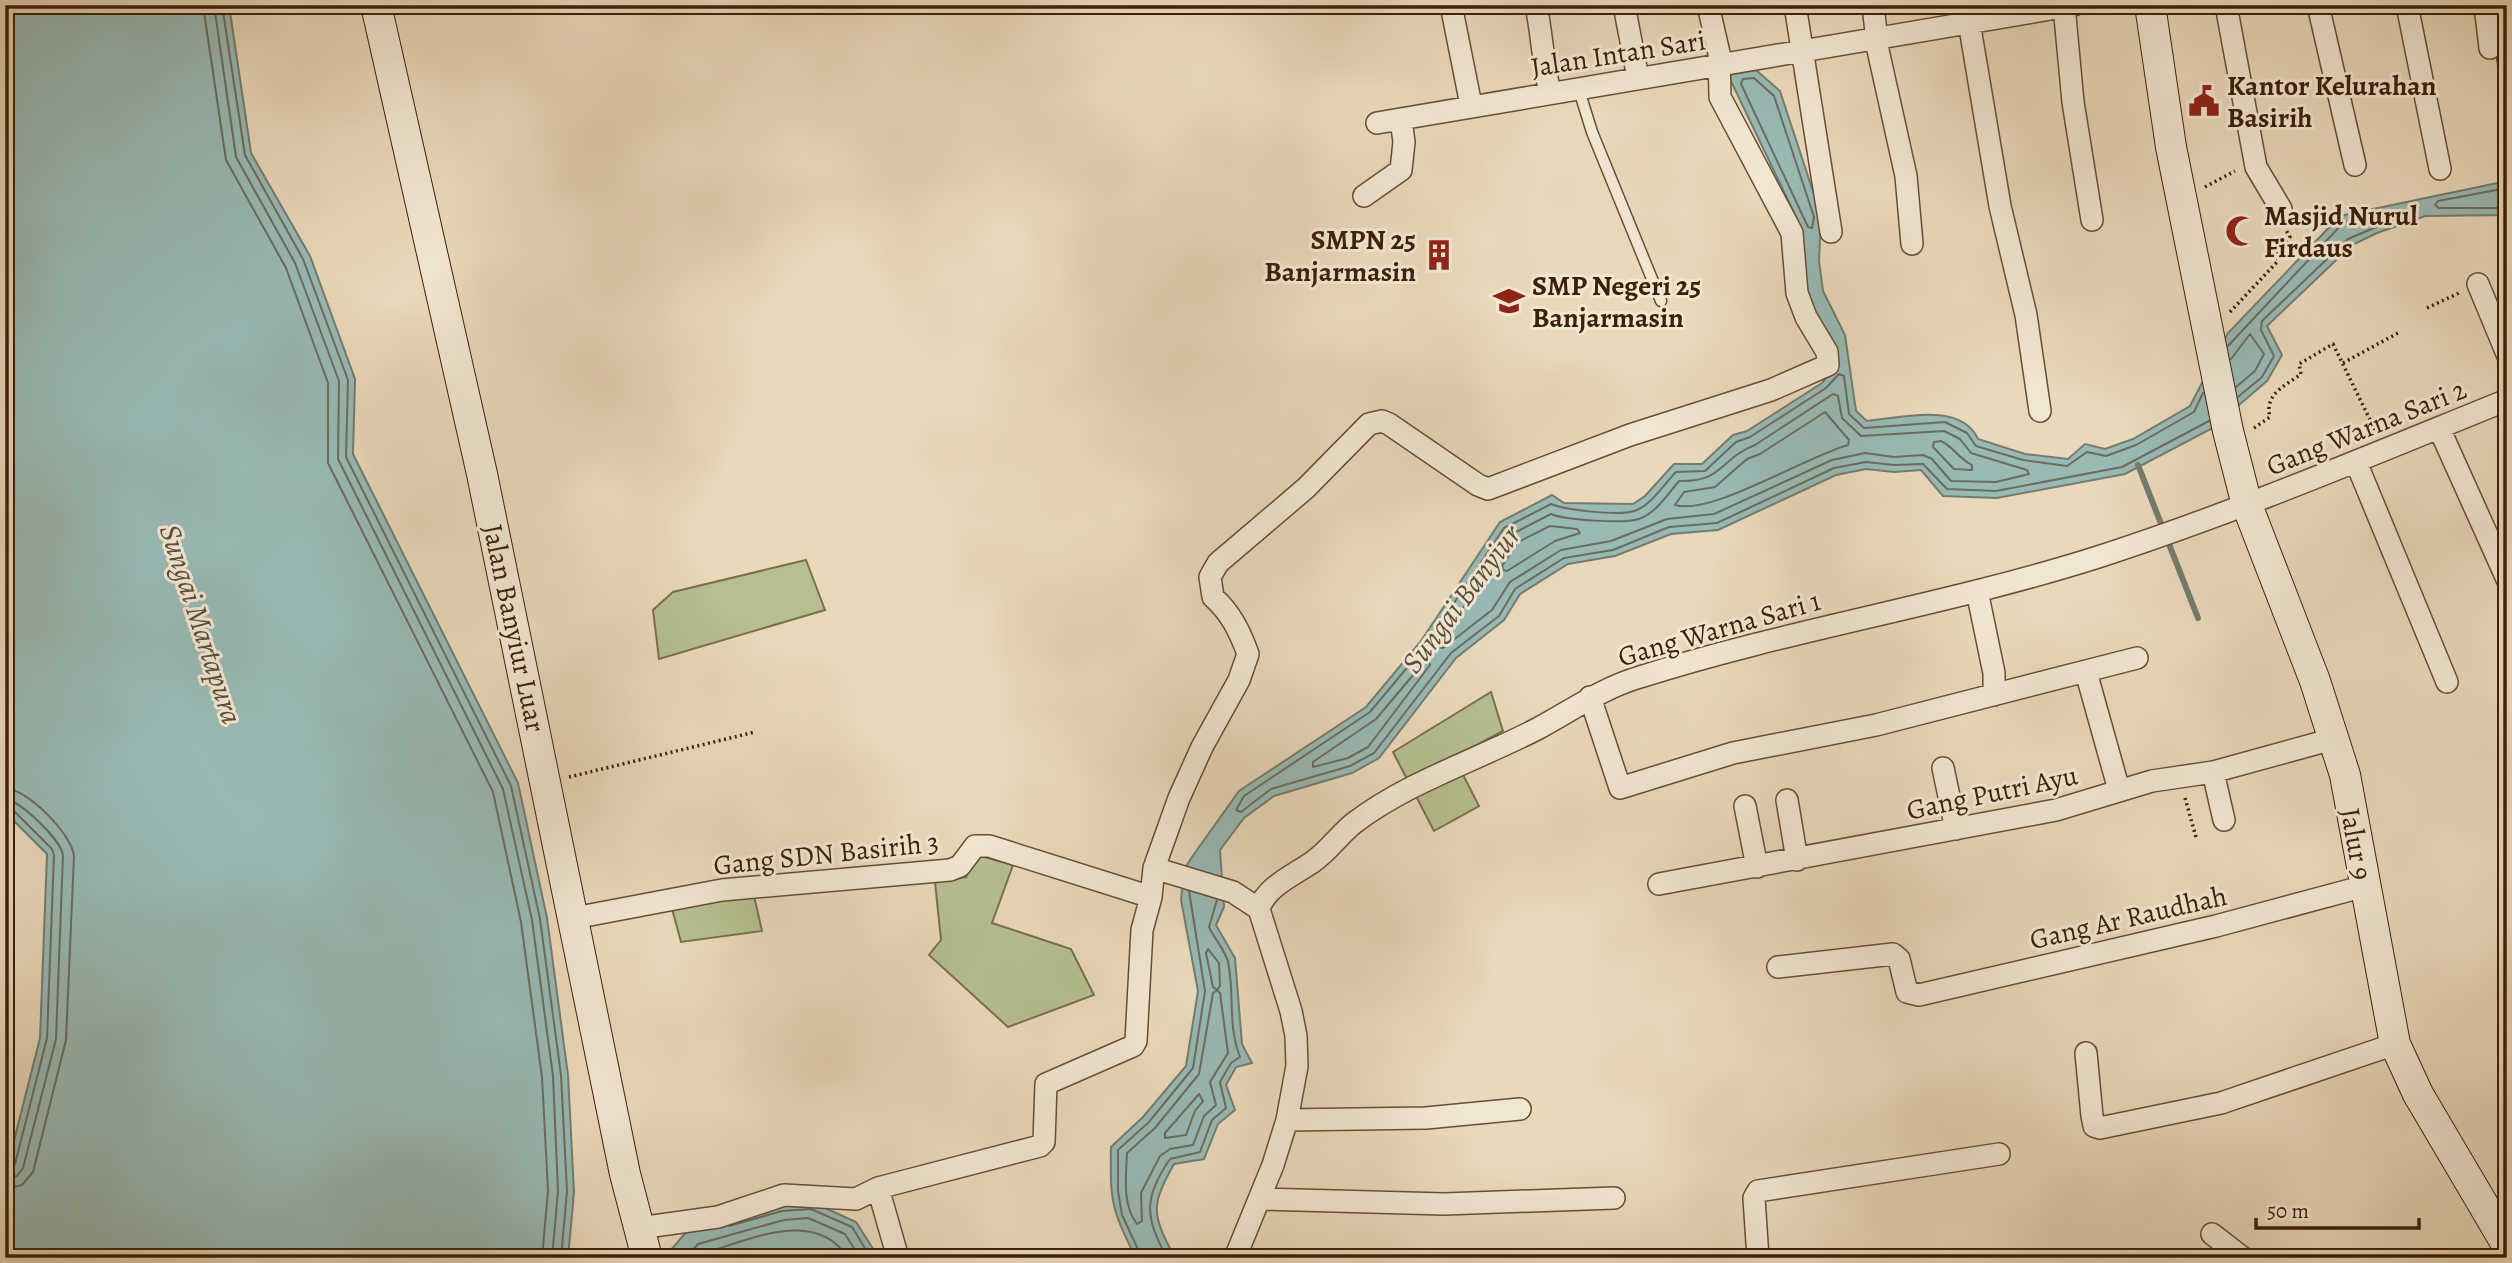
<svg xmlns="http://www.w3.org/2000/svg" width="2512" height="1263" font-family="Alegreya,serif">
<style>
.green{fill:#b5bf90;stroke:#79704c;stroke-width:2}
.water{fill:#98b9b4;stroke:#747c6f;stroke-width:2}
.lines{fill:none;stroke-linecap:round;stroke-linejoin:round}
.shore{stroke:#6a6c5e;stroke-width:2}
.stream{stroke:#747c6f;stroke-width:6}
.lane-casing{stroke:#684e34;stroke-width:13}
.street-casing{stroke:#684e34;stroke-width:24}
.secondary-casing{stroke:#3d2008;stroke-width:32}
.path{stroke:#3d2008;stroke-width:3.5;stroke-dasharray:2 3.5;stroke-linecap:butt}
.lane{stroke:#f1e6d2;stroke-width:10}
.street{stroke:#f1e6d2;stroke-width:21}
.secondary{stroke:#f1e6d2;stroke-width:30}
.labels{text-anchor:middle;stroke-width:6;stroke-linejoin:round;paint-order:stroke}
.street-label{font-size:28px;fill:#3d2008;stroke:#f1e6d2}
.poi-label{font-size:28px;font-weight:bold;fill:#3d2008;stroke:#f1e6d2;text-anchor:start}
.water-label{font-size:30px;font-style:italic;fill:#584e3c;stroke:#f1e6d2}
</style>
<rect width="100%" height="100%" fill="#e9d8ba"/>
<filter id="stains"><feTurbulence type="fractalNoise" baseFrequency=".00286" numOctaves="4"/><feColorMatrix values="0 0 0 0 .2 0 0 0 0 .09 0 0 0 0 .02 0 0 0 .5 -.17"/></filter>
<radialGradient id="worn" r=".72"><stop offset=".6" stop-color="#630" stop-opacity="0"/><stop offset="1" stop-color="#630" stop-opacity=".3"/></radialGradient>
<path class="green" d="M806,560l19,50 -166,49 -6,-49 20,-18z
M1491,692l12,39 -49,26 25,49 -45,25 -41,-79z
M977,855l36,10 -21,58 79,26 23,46 -86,32 -79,-72 12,-15 -6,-58 31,-5z
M754,896l8,35 -81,11 -10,-37z"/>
<path class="water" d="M5,5h224l22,148 59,103 45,123 -2,75 165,329 29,135 21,157 6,117 -6,66h-563v-82l35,-138 7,-184 -42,-42z
M1756,70l24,21 41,125 -2,45 4,30 22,44 11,76 11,10c33,-3 94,-20 111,18l47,15 43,5 17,-15 20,5 28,-10 57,-33 38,-73 112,-117 167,-35v34l-82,1 -48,17 -25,12 -85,81 15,29 -15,26 -56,48 -86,45 -128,24 -54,-2 -22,-26 -27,2 -28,-3 -30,6 -118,55 -47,4 -56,22 -47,8 -48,30 -16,26 -48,38 -77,100 -27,15 -78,23 -30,22 -24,32 4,57 -8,18 19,33 7,86 10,19 -16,4 -10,18 9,25 -17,14 -14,35 -30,5c-24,43 -22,50 1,94h-39c-25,-48 -26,-58 -25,-111l32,-30 43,-51 12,-75 -17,-91 3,-30 8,-13 47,-66 127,-84 55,-66 79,-119 52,-27 12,8 69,1 12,-8 29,-32h28l31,-29 14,-4 75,-48 10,-13 -29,-86v-44l-3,-15 -72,-150z
M812,1202l44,20 23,36h-215l24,-28 93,-26z"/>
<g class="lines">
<path class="shore" d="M203,5l23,155 60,108 42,115v80l165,329 28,130 21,155 6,114 -6,67
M214,5l22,152 59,106 44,118 -1,78 165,330 29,131 21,156 5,115 -6,67
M222,5l23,150 58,104 45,121 -2,77 165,329 29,133 21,156 6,116 -6,67
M1754,78l20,18 40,121 -2,11 -4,-1 -67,-143 2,-5z
M2507,188l-69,13 -3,4 4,3h68
M2228,346l115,-123 59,-11 -2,5 -52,22 -86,82 -1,9 13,26 -12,21 -24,20
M2231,359l19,-25 14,20 -9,17 -19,16
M2203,393l-9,19 -58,33 -30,11 -19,-4 -20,14 -44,-6 -47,-14 -9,-13 -22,-11 -81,6 -15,-14 -5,-38 -5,-2 -13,14 -76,49 -14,5 -31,29 -29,1c-12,12 -23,31 -39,38 -15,7 -71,0 -86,-6l-47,24 -78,117 -56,67 -126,84 -8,14 5,2 30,-23 79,-23 24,-13 77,-100 48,-37 16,-27 49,-31 49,-8 56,-23 48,-4 117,-55 32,-6 28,3 29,-1 24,25 49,2 126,-24 87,-46
M1833,394l5,2 4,22 19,18 83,-5 16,8 11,14 56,17 2,4 -33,8 -45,-1 -19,-22 -9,-4 -29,2 -29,-4 -33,7 -118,54 -47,5 -56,22 -50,9 -51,32 -18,28 -49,38 -5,-1 72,-112 41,-21c14,6 73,10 88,5 17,-6 29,-25 40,-38 45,1 40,-22 76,-36z
M1825,412l24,28 -1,5c-43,12 -137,71 -173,60l9,-13 31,-5 32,-28 13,-5z
M1941,441c13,6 18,18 31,24v5l-18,-1 -21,-22 1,-5z
M1550,526l27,3 3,4 -25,8 -48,30 -4,-1 -1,-4 16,-24z
M1425,661h4l1,4 -62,82 -20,11 -35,9v-5l63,-43z
M5,788c22,1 67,46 69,68l-8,184 -33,132 -11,13 -17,4
M5,799c15,1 56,41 58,56l-7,184 -33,129 -6,8 -12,3
M5,807l8,3 39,39 2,6 -7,183 -32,126 -10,6
M1208,949l11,14 1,23 -3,4 -4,-3 -7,-34z
M1217,990l3,3 8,60 -18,29 6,23 -12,11 -11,29 -23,4 -10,7 -19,37 1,28 -5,3c-15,-19 -11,-48 -10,-71l28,-25 44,-54 14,-81z
M1199,1094l4,7 -8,10 -9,24 -21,3v-5z
M729,1226l53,-15 29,-2 41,18 19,31
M685,1258l13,-14 86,-24 24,-2 37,16 15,24
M699,1258l5,-5c46,-13 112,-46 144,5
M1142,1258l-20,-43 -4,-24v-41l31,-28 44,-54 12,-77 -16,-100
M1167,1258c-22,-41 -24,-60 3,-99l30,-7 12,-32 14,-12 -6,-26 11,-19 9,-6c-13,-33 -5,-64 -12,-95 -3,-12 -14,-24 -19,-35l8,-27"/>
<path class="stream" d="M2138,465l60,153"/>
<defs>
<path id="lane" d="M2490,48h11l6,42
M1578,87l14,45 69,169"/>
<path id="street" d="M1451,5l20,100
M1536,5c6,30 7,58 14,88
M1624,5l14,73
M1795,5l36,227
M1873,5l5,45 28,126 6,68
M2226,5l30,162 25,42
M2318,5l37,160
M2407,5l33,164
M2485,5l5,43
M2064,6l9,96 19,118
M1969,22l31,184 26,109 14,96
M1377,123l697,-118
M1364,196l37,-26 3,-28 -3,-23
M2478,284l29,70
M2439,428l68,151
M2356,462l91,220
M1977,591l17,82v22
M2086,672l33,118
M1590,697l30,91 113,-35 143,-28 261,-67
M1943,768l13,61
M2213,772l11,48
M1787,800l10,60
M1745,806l12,61
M1154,868l79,24 26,17 32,102 5,25 1,30 -10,54 -14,45 -38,93
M1659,884l397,-74 96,-29 61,-9 120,-33
M1259,909c7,-23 37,-35 55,-48 15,-11 26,-27 40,-38 54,-41 123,-63 183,-94 34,-18 65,-41 103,-52 151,-48 307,-72 458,-120 139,-45 273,-102 409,-157
M574,918l148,-28 228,-20 10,-4 15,-20h14l162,51
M1778,967l115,-13 6,5 8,33 12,3 297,-69 149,-40
M2086,1053l6,63 2,10 6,2 121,-25 174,-59
M1287,1120l139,-2 94,-9
M1260,1199l184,5 170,-6
M639,1228l79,-11 66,-22 72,4 22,-11
M2212,1234l31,24
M898,1258l-20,-70 162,-42 4,-4 2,-58 87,-38 3,-5 6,-111 9,-33 3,-29 25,-70 23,-51 37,-67 9,-26c-8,-22 -17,-41 -35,-57l-3,-20 8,-14 88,-75 63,-64 13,-3 7,3 89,61 10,4 142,-54 141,-45 57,-25 -1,-13 -21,-35 -9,-24 -5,-60 -72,-136 -1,-44 -11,-48
M1758,1258l-4,-60 4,-7 241,-37"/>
<path id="secondary" d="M376,5l106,469 143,700 22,84
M2150,5l21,142 57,284 19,74 68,176 30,94 50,269 23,50 89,151"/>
</defs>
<use href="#lane" class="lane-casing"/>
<use href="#street" class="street-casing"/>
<use href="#secondary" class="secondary-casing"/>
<path class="path" d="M2205,187l30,-16
M2427,308l32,-15
M2230,312l48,-51 -1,-12 13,-12 -4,-7
M2343,363l55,-30
M2254,428l16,-11c-6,-23 15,-31 31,-43l-2,-10 34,-20 43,88
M569,777l186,-45
M2185,798l11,39"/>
<use href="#lane" class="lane"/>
<use href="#street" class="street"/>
<use href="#secondary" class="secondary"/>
</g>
<defs>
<symbol id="civic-bare" viewBox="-9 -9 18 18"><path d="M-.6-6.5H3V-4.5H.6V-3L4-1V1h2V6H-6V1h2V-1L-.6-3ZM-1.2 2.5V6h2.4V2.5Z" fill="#8f2418" stroke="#f1e6d2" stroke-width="2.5" paint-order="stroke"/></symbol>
<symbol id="mosque-bare" viewBox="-9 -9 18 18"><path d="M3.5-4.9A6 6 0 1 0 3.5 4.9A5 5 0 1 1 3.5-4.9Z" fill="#8f2418" stroke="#f1e6d2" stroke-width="2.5" paint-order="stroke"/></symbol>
<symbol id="building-bare" viewBox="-9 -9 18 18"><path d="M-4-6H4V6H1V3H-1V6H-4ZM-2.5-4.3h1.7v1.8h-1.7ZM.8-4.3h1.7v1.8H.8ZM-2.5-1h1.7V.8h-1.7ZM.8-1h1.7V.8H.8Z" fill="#8f2418" stroke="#f1e6d2" stroke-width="2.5" paint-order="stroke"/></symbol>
<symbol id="school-bare" viewBox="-9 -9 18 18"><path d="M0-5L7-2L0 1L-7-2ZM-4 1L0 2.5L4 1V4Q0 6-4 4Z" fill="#8f2418" stroke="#f1e6d2" stroke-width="2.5" paint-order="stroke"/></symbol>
</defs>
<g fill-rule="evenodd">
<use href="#civic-bare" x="2182" y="79" width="44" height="44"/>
<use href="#mosque-bare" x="2219" y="209" width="44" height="44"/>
<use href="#building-bare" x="1417" y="233" width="44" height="44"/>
<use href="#school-bare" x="1487" y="279" width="44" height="44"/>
</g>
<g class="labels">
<g class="street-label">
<text transform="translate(1618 53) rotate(-9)" y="10">Jalan Intan Sari</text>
<text transform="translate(2366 427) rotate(-22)" y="10">Gang Warna Sari 2</text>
<text transform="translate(515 628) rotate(78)" y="10">Jalan Banyiur Luar</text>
<text transform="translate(1719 628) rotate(-16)" y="10">Gang Warna Sari 1</text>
<text transform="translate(1992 792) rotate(-12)" y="10">Gang Putri Ayu</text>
<text transform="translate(2357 844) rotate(80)" y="10">Jalur 9</text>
<text transform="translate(826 853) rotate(-6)" y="10">Gang SDN Basirih 3</text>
<text transform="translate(2128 917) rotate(-13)" y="10">Gang Ar Raudhah</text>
</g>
<g class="poi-label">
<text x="2227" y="95">Kantor Kelurahan<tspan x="2227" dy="32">Basirih</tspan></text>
<text x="2264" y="225">Masjid Nurul<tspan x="2264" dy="32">Firdaus</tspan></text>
<text x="1416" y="249" text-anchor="end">SMPN 25<tspan x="1416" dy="32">Banjarmasin</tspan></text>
<text x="1532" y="295">SMP Negeri 25<tspan x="1532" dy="32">Banjarmasin</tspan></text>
</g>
<g class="water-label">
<text transform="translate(1461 599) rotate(-53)" y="10">Sungai Banyiur</text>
<text transform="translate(201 624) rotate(72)" y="10">Sungai Martapura</text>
</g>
</g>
<rect width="2512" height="1263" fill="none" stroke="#e9d8ba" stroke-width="28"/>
<rect x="7" y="7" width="2498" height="1249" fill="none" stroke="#3d2008" stroke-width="3.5"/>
<rect x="14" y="14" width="2484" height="1235" fill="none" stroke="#3d2008" stroke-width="2"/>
<path d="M2256 1218v10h163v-10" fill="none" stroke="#3d2008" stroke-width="3.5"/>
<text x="2267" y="1218" font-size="21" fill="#3d2008" stroke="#f1e6d2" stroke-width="5" paint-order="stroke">50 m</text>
<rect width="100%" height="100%" filter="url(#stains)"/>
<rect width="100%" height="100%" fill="url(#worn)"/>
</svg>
